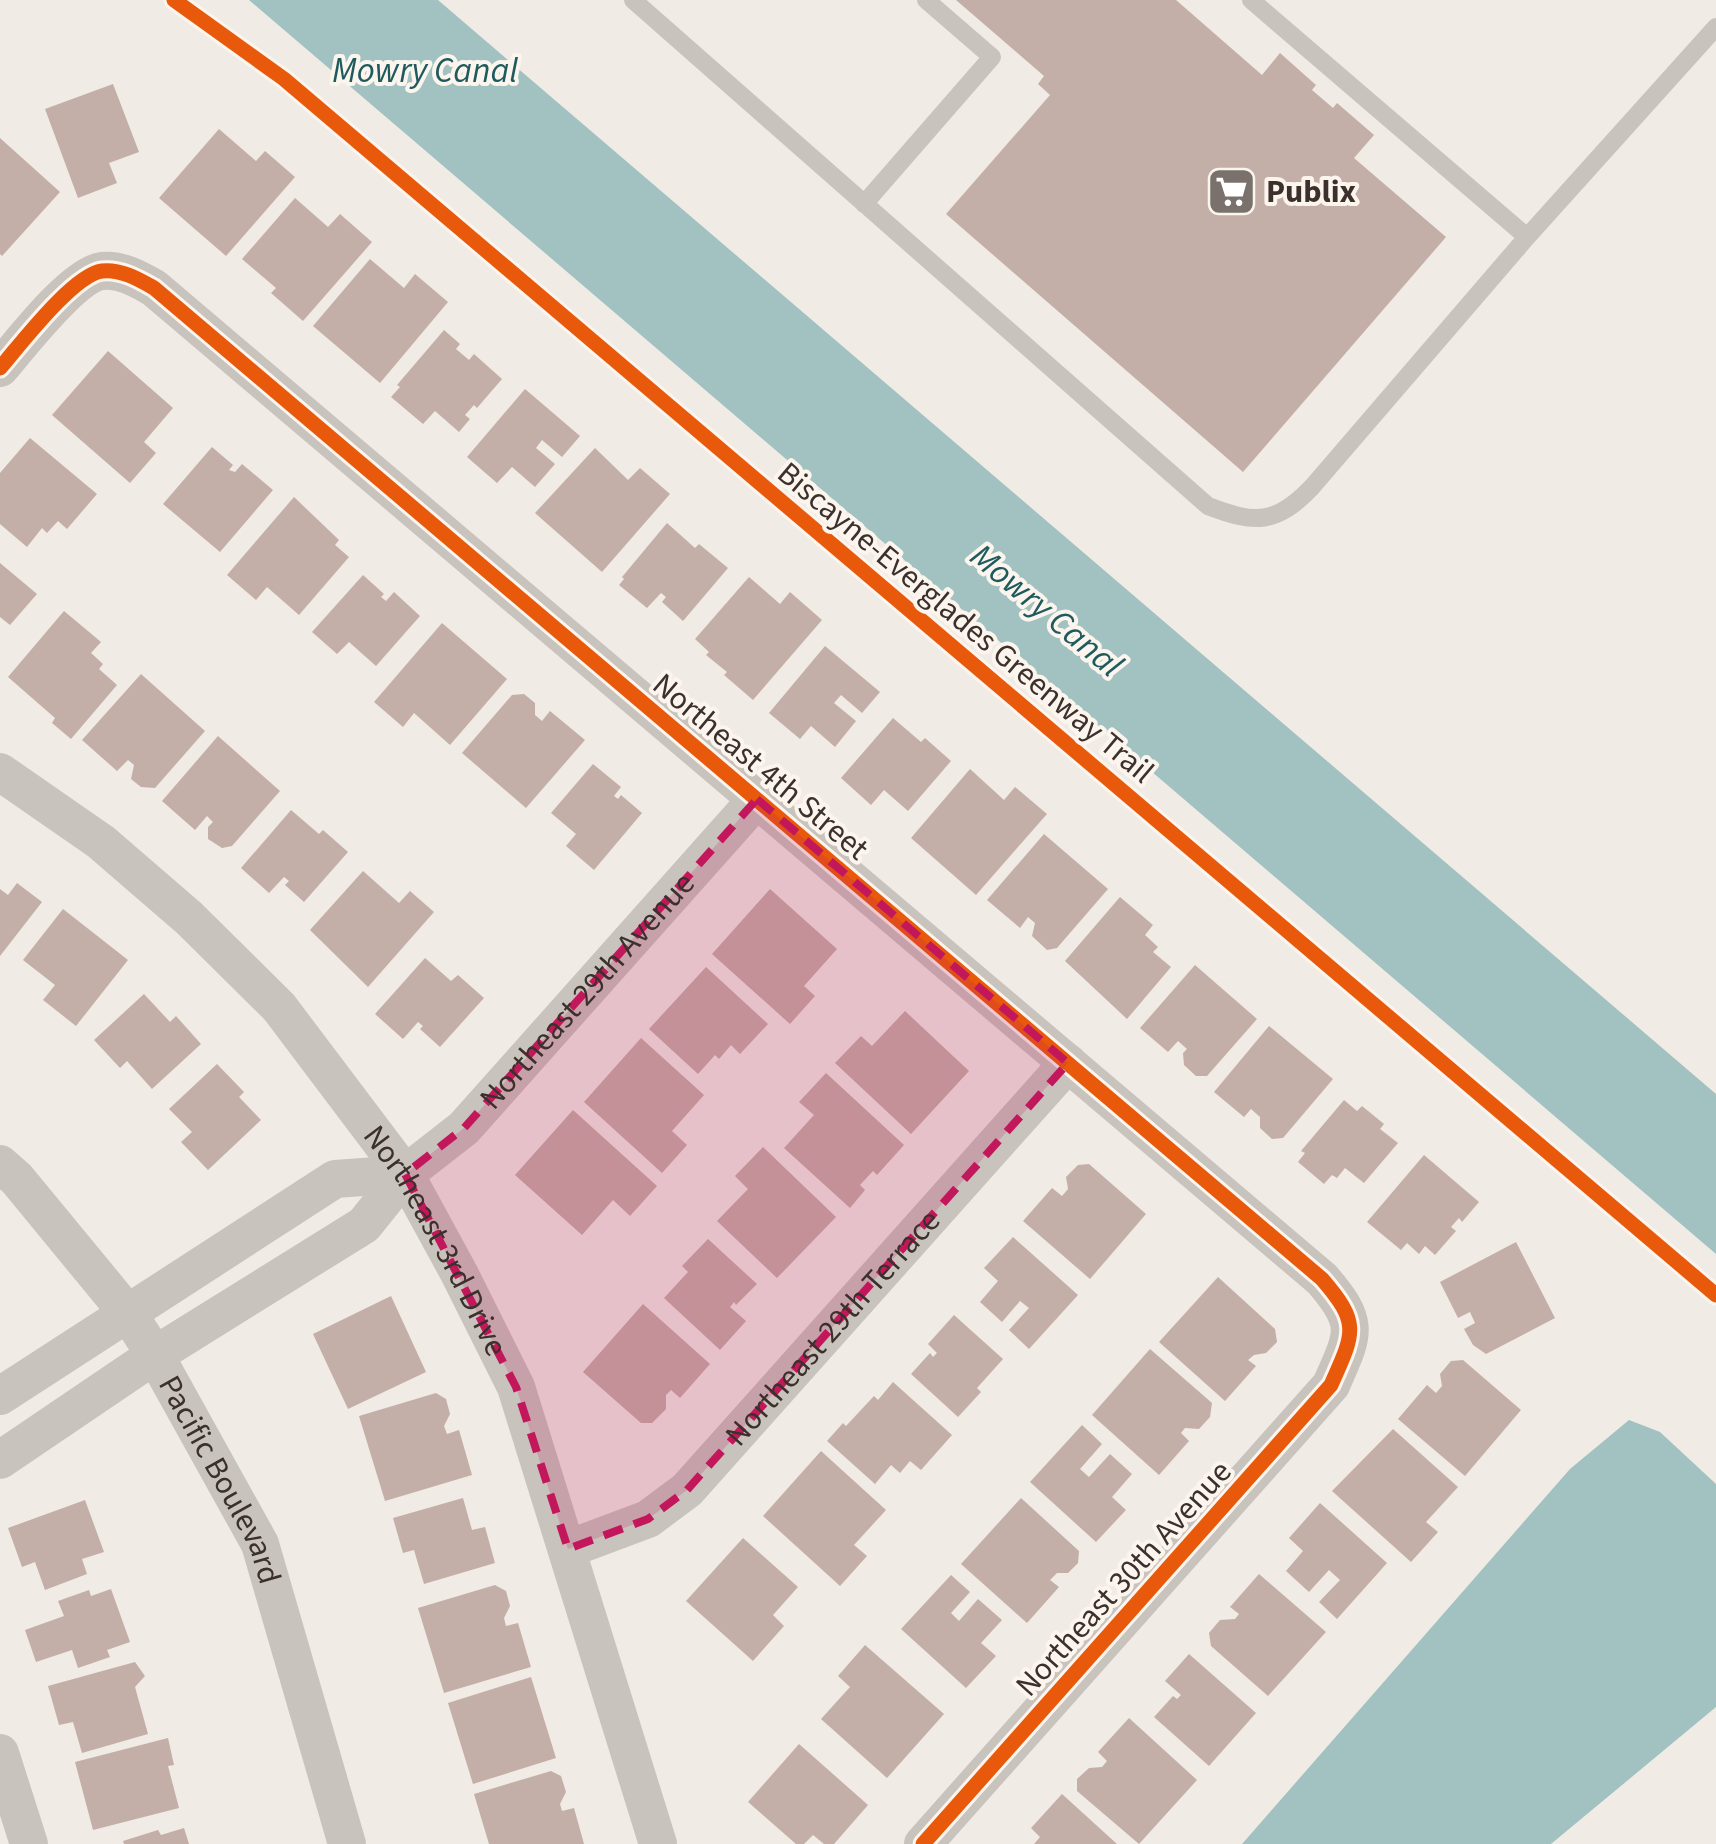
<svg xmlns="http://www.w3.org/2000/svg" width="1716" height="1844" font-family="'Source Sans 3',sans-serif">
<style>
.water{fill:#a1c2c1}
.building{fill:#c3afa7}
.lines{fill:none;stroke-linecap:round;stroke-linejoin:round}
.lane{stroke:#c9c3be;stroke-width:18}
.street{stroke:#c9c3be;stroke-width:38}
.cycleway-casing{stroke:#fbf5ee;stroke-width:21}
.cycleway{stroke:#e8590c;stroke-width:15}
.marked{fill:#c2185b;fill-opacity:0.2;stroke:#c2185b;stroke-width:8;stroke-dasharray:20 12;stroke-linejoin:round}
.labels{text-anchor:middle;stroke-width:8;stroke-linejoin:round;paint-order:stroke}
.poi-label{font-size:32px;font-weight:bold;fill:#3b302b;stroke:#fbf5ee;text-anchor:start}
.street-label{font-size:32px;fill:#3b302b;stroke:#fbf5ee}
.water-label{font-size:35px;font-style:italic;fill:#1f5a5e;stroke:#fbf5ee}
</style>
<rect width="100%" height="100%" fill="#f0ebe5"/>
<path class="water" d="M249,0h189l1278,1094v160z
M1629,1420l31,12 56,52v223l-165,137h-309l328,-375z"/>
<path class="building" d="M956,0h220l86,75 18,-22 36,32 -4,5 21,18 4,-5 37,32 -20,23 92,79 -203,235 -297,-258 104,-119 -12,-11 6,-8z
M113,84l26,68 -30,11 8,20 -39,15 -33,-89z
M219,129l37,32 9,-10 30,26 -69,79 -67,-58z
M0,138l60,54 -58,64 -2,-2z
M295,198l33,29 12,-13 32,28 -69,79 -32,-28 5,-5 -34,-29z
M370,259l34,29 11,-14 33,28 -68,81 -67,-57z
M444,330l16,14 -4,5 13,11 5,-6 28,25 -25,29 -3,-3 -9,10 5,4 -11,13 -24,-21 -12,13 -32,-27 9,-10 -3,-2z
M108,351l65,57 -29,34 12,11 -26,30 -78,-68z
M525,389l55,47 -18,21 -20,-17 -6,8 19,16 -20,23 -23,-20 -15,16 -30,-26z
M30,438l67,56 -30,35 -9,-8 -11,12 -5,-5 -15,19 -27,-23v-51z
M212,447l21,18 -4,5 6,2 7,-8 31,26 -53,62 -57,-48z
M595,448l33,32 12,-12 30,26 -68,78 -67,-59z
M294,497l45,43 -4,5 14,12 -50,58 -32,-28 -11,13 -29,-25z
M667,523l28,25 4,-4 29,24 -45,53 -21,-19 4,-5 -5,-4 -14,15 -28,-23 5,-6 -2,-2z
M0,563l37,31 -27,31 -10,-8z
M363,575l21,19 -3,3 5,4 8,-9 26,24 -44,50 -27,-24 -12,12 -25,-22z
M749,577l31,27 10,-12 32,28 -69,80 -29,-25 3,-3 -21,-17 3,-3 -14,-13z
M64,611l37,31 -10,11 12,11 -4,5 18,16 -46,54 -19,-16 3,-5 -47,-41z
M442,623l65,56 -57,66 -36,-32 -11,14 -29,-25z
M825,646l55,46 -18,21 -21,-18 -7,8 22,18 -21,26 -24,-21 -11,13 -31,-26z
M141,674l64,57 -50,57 -14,-1 -10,-8 3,-14 -6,-5 -11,11 -35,-31z
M524,694l11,9v12l7,6 8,-10 35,29 -59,68 -64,-55 50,-58z
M893,718l28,24 4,-4 26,23 -43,50 -24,-21 -13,15 -30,-27z
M218,736l62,55 -48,55 -10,2 -14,-9v-12l5,-5 -6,-6 -12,14 -33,-29z
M593,764l28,23 -7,9 4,3 3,-4 21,18 -48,57 -28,-24 10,-12 -25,-21z
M970,769l34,31 11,-13 32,27 -71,81 -65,-57z
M291,810l28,24 4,-4 25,22 -44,50 -19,-17 4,-4 -5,-4 -15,16 -28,-25z
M1044,834l64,55 -51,59 -10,2 -15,-14 3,-13 -7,-6 -8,11 -33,-28z
M363,871l36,32 11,-12 24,21 -66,75 -58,-57z
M17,883l25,19 -42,54v-67l8,6z
M770,889l67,60 -33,37 11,10 -25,28 -78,-70z
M1120,897l33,28 -8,10 13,12 -5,5 18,15 -44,52 -62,-58z
M63,909l65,51 -52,66 -33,-26 12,-15 -32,-25z
M425,958l26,23 7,-6 26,23 -44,49 -20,-18 3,-3 -5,-4 -15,17 -28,-25z
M1195,965l62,54 -50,57h-11l-12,-11 -1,-12 4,-4 -9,-8 -10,11 -28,-24z
M706,967l62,57 -28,30 -9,-9 -12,14 -4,-4 -17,19 -49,-45z
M144,994l26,28 6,-6 25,28 -49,45 -25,-28 -7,7 -26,-28z
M905,1011l64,60 -58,63 -76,-71 26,-27 11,10z
M1269,1026l64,53 -50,59 -11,1 -12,-11v-11l-9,-8 -7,8 -30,-25z
M641,1038l63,57 -32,36 15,14 -25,28 -78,-71z
M217,1064l27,28 -5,5 22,23 -53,50 -27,-28 11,-10 -23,-23z
M826,1073l78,72 -27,30 -4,-4 -13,14 5,5 -15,18 -66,-60 30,-33 -15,-13z
M1344,1100l13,11 5,-5 22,18 -4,5 18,14 -34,40 -19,-15 -8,10 -5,-3 -8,9 -26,-22 7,-9 -4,-2z
M573,1110l84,76 -27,30 -17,-16 -31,35 -67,-60z
M763,1147l73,70 -59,61 -60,-57 31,-32 -13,-13z
M1424,1155l55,47 -17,20 -3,-4 -8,9 5,4 -21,24 -10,-9 -6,8 -12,-11 -6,7 -34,-28z
M1089,1164l57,50 -56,65 -67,-58 29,-33 10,8 6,-7 -2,-12 12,-12z
M1013,1237l65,58 -49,54 -20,-19 20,-22 -9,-7 -18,21 -22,-20 18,-21 -14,-13z
M708,1239l49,45 -21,21 -2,-3 -4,5 16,14 -26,29 -56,-52 24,-26 -6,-6z
M1516,1242l39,76 -69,36 -13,-9 -9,-16 11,-6 -5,-11 -12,6 -18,-36z
M1218,1277l57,52 2,13 -11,11 -12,2 -6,5 8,6 -31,35 -66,-59z
M391,1296l35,76 -78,37 -35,-75z
M643,1304l67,60 -30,34 -9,-8 -5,5v14l-14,14h-11l-58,-51z
M954,1315l49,44 -26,29 4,4 -23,25 -47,-43 19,-21 3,4 4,-4 -9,-9z
M1150,1349l62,54 -2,14 -11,12 -14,-1 -4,5 8,8 -30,34 -67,-60z
M1463,1360l58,50 -56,66 -67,-57 29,-34 9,8 6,-7 -2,-12 11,-13z
M893,1382l59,53 -31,35 -11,-9 -10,12 -9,-8 -16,19 -48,-43 16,-18 3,3 28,-30 4,4z
M436,1393l10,6 4,15 -6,12 3,8 12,-4 13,45 -87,26 -26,-85z
M1082,1425l20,19 -22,25 9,8 21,-23 22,20 -20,23 14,13 -30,32 -66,-60z
M1393,1429l65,58 -32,35 12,10 -27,30 -79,-71z
M821,1451l65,59 -32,35 13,11 -27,30 -77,-70z
M463,1498l9,32 13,-3 10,36 -71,21 -10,-34 -11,3 -10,-35z
M1021,1498l58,53 -1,12 -10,10h-11l-7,7 9,7 -32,36 -66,-59z
M85,1500l19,52 -22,7 5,15 -42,16 -10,-28 -13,5 -14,-39z
M1320,1503l67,60 -50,56 -18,-17 21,-22 -11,-10 -20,22 -23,-21 17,-20 -14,-13z
M743,1538l55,49 -25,28 11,11 -31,35 -67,-60z
M1259,1574l67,58 -58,64 -57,-50 -2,-13 11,-13 15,-1 4,-5 -9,-7z
M951,1575l19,17 -19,21 8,8 19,-22 24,21 -21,23 15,13 -30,32 -65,-59z
M495,1585l11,6 4,15 -6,12 2,8 12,-3 13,44 -87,26 -26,-85z
M111,1589l19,53 -23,8 3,7 -32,11 -6,-18 -36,12 -11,-32 39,-14 -6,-15 31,-11 2,6z
M865,1645l79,69 -57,64 -66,-59 29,-32 -12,-11z
M1189,1654l67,59 -47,53 -55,-49 19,-21 4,3 4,-4 -16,-14z
M135,1662l10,14 -10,11 13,47 -66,19 -9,-31 -14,3 -11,-39z
M531,1677l25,81 -83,26 -25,-81z
M1129,1718l68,62 -58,64 -62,-53v-12l12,-11 13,-1 5,-6 -9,-9z
M168,1738l6,27 -6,1 11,42 -86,22 -18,-68z
M799,1744l69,61 -34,39h-10l-11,-9 -9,9h-8l-48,-42z
M551,1771l10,5 5,16 -6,12 2,7 12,-3 10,36h-95l-15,-50z
M1062,1794l55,50h-83l6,-7 -9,-9z
M184,1828l5,16h-65l-1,-3 35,-11 3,5z"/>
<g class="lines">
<path class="lane" d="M633,0l575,506c47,18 68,19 104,-19l215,-250 -276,-237
M864,204l128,-147 -66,-57
M1527,237l189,-210"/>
<g class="street">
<path d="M0,368c20,-23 73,-93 102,-97 19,-2 36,8 52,17l1168,991c39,45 32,54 9,106l-408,459"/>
<path id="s1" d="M0,772l101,70 88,76 90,89 126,167 54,99 57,114 142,457"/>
<path id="s2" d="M0,1164l17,15 112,136 26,40 105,189 87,300"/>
<path d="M0,1396l335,-217 70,-5"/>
<path id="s3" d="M0,1460l155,-105 209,-130 41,-51 59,-46 293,-329"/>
<path id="s4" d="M568,1549l80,-30 39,-29 381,-427"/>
<path d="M0,1753l29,91"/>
</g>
<defs>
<path id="cycleway" d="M174,0l110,79 1432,1216
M0,368c20,-23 73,-93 102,-97 19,-2 36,8 52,17l1168,991c39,45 32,54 9,106l-408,459"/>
</defs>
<use href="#cycleway" class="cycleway-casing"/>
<use href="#cycleway" class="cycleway"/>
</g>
<path class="marked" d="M757,799l311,264 -381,427 -39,29 -80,30 -52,-162 -111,-213 59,-46z"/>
<defs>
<symbol id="supermarket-square" viewBox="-11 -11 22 22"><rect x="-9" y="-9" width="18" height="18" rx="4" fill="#7a716c" stroke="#fbf5ee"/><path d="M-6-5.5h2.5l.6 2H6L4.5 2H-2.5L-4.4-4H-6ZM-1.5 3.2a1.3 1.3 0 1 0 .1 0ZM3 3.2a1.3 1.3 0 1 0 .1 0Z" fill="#fff"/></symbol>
</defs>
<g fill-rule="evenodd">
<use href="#supermarket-square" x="1204" y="164" width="55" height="55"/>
</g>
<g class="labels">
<g class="poi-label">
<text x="1266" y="202">Publix</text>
</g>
<g class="street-label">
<text transform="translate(966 622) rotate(40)" y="11">Biscayne-Everglades Greenway Trail</text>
<text transform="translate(761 766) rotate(40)" y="11">Northeast 4th Street</text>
<text dy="11" stroke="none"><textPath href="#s3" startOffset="758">Northeast 29th Avenue</textPath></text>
<text dy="11" stroke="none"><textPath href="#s1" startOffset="648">Northeast 3rd Drive</textPath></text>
<text dy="11" stroke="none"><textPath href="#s4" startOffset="352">Northeast 29th Terrace</textPath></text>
<text dy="11" stroke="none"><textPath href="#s2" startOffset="388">Pacific Boulevard</textPath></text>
<text transform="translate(1123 1578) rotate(-48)" y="11">Northeast 30th Avenue</text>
</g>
<g class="water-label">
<text x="425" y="82">Mowry Canal</text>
<text transform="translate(1047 610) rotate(40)" y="12">Mowry Canal</text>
</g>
</g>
</svg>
